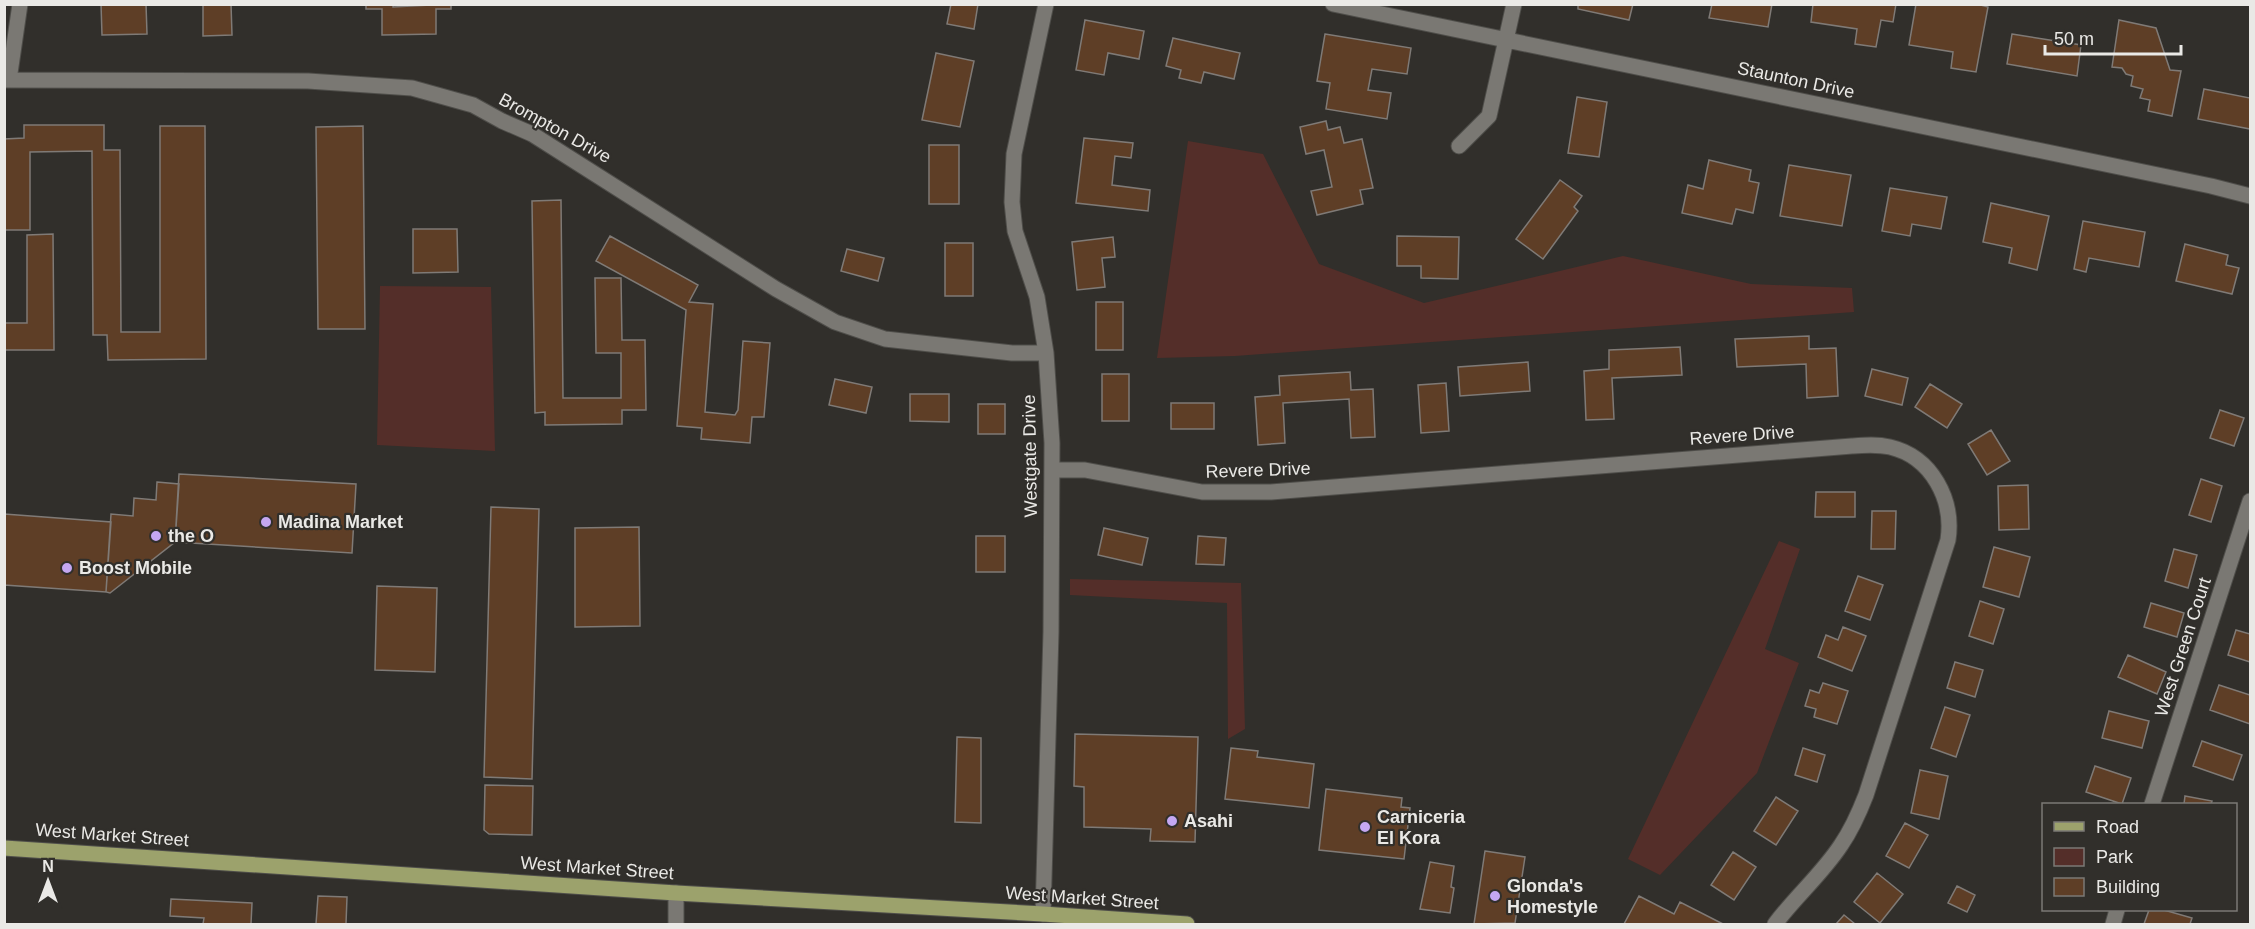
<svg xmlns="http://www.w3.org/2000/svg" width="2255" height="929" font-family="Helvetica,sans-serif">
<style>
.green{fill:#542e29}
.building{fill:#5e3e26;stroke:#7f7a76;stroke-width:1.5}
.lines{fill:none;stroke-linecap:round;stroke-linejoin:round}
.minor-casing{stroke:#4f4e4a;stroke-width:17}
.major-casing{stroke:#4f4e4a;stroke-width:17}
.minor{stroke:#7a7873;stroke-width:15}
.major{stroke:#9ca26c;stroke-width:15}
.poi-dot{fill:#c4a7f1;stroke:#312f2b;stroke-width:2}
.labels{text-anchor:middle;stroke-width:4.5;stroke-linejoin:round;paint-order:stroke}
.street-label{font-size:18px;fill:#eae9e6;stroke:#312f2b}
.poi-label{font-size:18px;font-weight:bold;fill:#eae9e6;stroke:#312f2b;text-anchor:start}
</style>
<rect width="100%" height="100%" fill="#312f2b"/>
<path class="green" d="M1188,141l75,13 56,110 105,39 199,-47 128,28 101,4 2,24 -619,44 -78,2z
M380,286l111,1 4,164 -118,-6z
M1779,541l21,8 -35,100 34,14 -42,110 -97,102 -32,-16z
M1070,579l171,4 4,146 -17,10 -1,-136 -157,-8z"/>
<path class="building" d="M101,4h45l1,30 -45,1z
M203,4h28l1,31 -29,1z
M366,4h27v3l58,-3v5h-15v25l-54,1v-26h-16z
M951,4h27l-4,25 -27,-5z
M1578,4h55l-4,16 -51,-11z
M1712,4h60l-4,23 -59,-9z
M1813,4h83l-3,18 -12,-2 -5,27 -21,-3 2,-15 -46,-7z
M1916,4h61l11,3 -12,65 -25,-4 2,-16 -44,-7z
M1085,20l59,11 -5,28 -31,-6 -4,22 -28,-5z
M2119,20l37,8 14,42 11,1 -9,45 -24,-5 2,-11 -10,-2 3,-9 -12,-3 2,-10 -7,-2 -4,-6 -10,-1z
M1325,34l86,14 -4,26 -35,-5 -4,21 23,3 -4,26 -61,-10 4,-26 -13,-2z
M2012,34l69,11 -4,31 -70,-12z
M1173,38l67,15 -6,26 -30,-7 -3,11 -22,-5 2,-8 -15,-4z
M936,53l38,8 -14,66 -38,-7z
M2204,89l46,9v31l-52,-10z
M1577,97l30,5 -8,55 -31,-4z
M1326,121l2,9 12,-3 4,16 18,-4 11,49 -13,2 3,14 -46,11 -6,-24 21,-4 -8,-37 -18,4 -6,-27z
M24,125h80v25h16l1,182h39v-206h45l1,233 -98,1 -1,-25h-14l-1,-184 -62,1v78h-26v-91l20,-1z
M363,126l2,203h-47l-2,-202z
M1084,138l49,5 -2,15 -16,-2 -3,29 38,5 -2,21 -72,-8z
M929,145h30v59h-30z
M1709,160l42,10 -2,11 10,2 -6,30 -17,-4 -4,15 -50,-11 6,-28 15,4z
M1789,165l62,10 -9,51 -62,-10z
M1560,180l22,16 -8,11 4,4 -35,48 -27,-20z
M1890,188l57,9 -6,32 -29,-5 -2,12 -28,-5z
M561,200l2,198h58v-45h-25l-1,-75h26l1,62h23l1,70h-24v14l-77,1v-13l-10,1 -3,-212z
M1991,203l58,13 -12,54 -28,-7 3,-15 -29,-6z
M2083,221l62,11 -6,35 -50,-9 -3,14 -12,-3z
M413,229h44l1,43 -45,1z
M53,234l1,116h-50v-27h23v-88z
M610,236l88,49 -9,17 24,2 -8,108 30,3 3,-5 5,-69 27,2 -6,74h-12l-2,26 -49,-4 1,-11 -25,-2 9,-116 -90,-49z
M1397,236l62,1 -1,42 -37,-1v-12h-24z
M1113,237l2,20 -13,1 3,29 -28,3 -5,-48z
M945,243h28v53h-28z
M2185,244l43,11 -2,10 13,3 -7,26 -56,-13z
M847,249l37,9 -6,23 -37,-10z
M1096,302h27v48h-27z
M1809,336v13l27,-1 2,48 -31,2 -1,-34 -69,3 -2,-28z
M1680,347l2,28 -70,3 2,41 -28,1 -2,-49 25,-2v-19z
M1528,362l2,29 -70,5 -2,-29z
M1872,369l36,9 -6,27 -37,-9z
M1350,372l1,18 22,-1 2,48 -24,1 -2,-39 -66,4 2,40 -27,2 -3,-48 25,-2 -1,-19z
M1102,374h27v47h-27z
M835,379l37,8 -6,26 -37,-8z
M1446,383l3,48 -28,2 -3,-48z
M1930,384l32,20 -15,24 -32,-21z
M910,394h39v28l-39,-1z
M1171,403h43v26h-43z
M978,404h27v30h-27z
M2220,410l24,8 -10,28 -24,-8z
M1991,430l19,31 -23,14 -19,-31z
M179,474l177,10 -4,69 -177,-11z
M2201,479l21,7 -11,36 -22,-7z
M157,482l22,2 -4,58 -65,51 -4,-1 5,-78 22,2 1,-18 22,2z
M2028,485l1,44 -30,1 -1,-44z
M1816,492h39v25h-40z
M491,507l48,2 -7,270 -48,-2z
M1872,511h24l-1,38h-24z
M4,514l107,8 -5,70 -102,-7z
M639,527l1,99 -65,1v-99z
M1104,528l44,10 -6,27 -44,-10z
M976,536h29v36h-29z
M1198,536l28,2 -2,27 -28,-1z
M1994,547l36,10 -11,40 -36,-10z
M2174,549l23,6 -9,33 -23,-7z
M1858,576l25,9 -13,35 -25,-9z
M377,586l60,2 -2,84 -60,-2z
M1980,601l24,8 -11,35 -24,-8z
M2151,603l33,10 -7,24 -33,-10z
M1843,627l23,9 -14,35 -34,-14 8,-22 12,5z
M2236,630l14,4v28l-22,-7z
M2128,655l38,17 -9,22 -39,-17z
M1955,662l28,8 -8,27 -28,-9z
M1823,683l25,8 -11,33 -23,-7 2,-8 -11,-3 5,-16 9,3z
M2219,685l31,10v29l-40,-14z
M1945,707l25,8 -14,42 -25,-9z
M2109,711l40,10 -7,27 -40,-10z
M1075,734l123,3 -3,105 -45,-1 1,-12 -67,-2v-40l-10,-1z
M957,737l24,1v85l-26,-1z
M2202,741l40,14 -9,25 -40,-14z
M1231,748l27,3 -1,6 57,7 -5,44 -84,-9z
M1803,748l22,7 -8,27 -22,-7z
M2095,766l36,12 -9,26 -36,-12z
M1920,770l28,6 -9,43 -28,-6z
M485,785l48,1 -1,49 -43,-1 -5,-4z
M1326,789l76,9 -1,9 9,1 -6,51 -85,-9z
M2185,796l27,5 -1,3h-27z
M1776,797l22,14 -22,34 -22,-14z
M1905,823l23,12 -19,33 -23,-12z
M1485,851l40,6 -10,66 -41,1z
M1733,852l23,15 -22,33 -23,-15z
M1430,862l24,4 -3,21 3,1 -4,25 -30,-4z
M1877,873l26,21 -23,29 -26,-21z
M1957,886l18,9 -8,17 -19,-9z
M318,896l29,1 -1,27h-30z
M1639,896l35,18 6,-12 43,22h-99z
M171,899l81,4 -1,21h-48l1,-6 -34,-2z
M2149,910h15l28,8 -2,6h-46z
M1844,915l11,9h-19z"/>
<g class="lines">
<defs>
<path id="minor" d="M1333,4l878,182 39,10
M4,80l304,1 104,7 61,17 29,16 30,13 244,155 59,33 50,17 127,14h34
M9,80l11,-76
M1459,146l30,-30 25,-112
M1052,470h33l117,22h69l581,-46c13,-1 25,-2 38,1 42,10 64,53 58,93l-82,255c-7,18 -14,34 -25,50 -19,29 -46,52 -66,79
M2152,804l98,-303
M676,893v31
M1043,914l8,-282 1,-189 -6,-90 -9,-56 -22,-66 -3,-29 2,-48 32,-150
M2113,924l4,-14"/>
<path id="major" d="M4,848l672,45 367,21 144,10"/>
</defs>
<use href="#minor" class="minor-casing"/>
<use href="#major" class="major-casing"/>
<use href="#minor" class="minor"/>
<use href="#major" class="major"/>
</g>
<g class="poi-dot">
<circle cx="266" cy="522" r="6"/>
<circle cx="156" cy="536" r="6"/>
<circle cx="67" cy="568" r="6"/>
<circle cx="1172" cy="821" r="6"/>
<circle cx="1365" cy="827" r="6"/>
<circle cx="1495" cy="896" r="6"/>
</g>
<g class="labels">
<g class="street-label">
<text transform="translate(1796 80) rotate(12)" y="6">Staunton Drive</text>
<text transform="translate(555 128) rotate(29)" y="6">Brompton Drive</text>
<text transform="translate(1742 435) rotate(-4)" y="6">Revere Drive</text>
<text transform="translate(1030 456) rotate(-91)" y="6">Westgate Drive</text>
<text transform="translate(1258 470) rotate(-2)" y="6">Revere Drive</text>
<text transform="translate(2183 647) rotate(-72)" y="6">West Green Court</text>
<text transform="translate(112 835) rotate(4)" y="6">West Market Street</text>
<text transform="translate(597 868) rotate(4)" y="6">West Market Street</text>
<text transform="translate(1082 898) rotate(4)" y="6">West Market Street</text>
</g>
<g class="poi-label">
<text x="278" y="528">Madina Market</text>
<text x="168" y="542">the O</text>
<text x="79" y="574">Boost Mobile</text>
<text x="1377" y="823">Carniceria<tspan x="1377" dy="21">El Kora</tspan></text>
<text x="1184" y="827">Asahi</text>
<text x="1507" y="892">Glonda's<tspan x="1507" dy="21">Homestyle</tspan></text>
</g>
</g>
<rect width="2255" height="929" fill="none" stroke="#eae9e6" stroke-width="12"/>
<rect x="2042" y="803" width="195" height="108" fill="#312f2b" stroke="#7b7976" stroke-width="1.5"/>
<rect x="2054" y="822" width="30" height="9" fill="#9ca26c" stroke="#7b7976" stroke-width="1.5"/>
<text x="2096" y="833" font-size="18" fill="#eae9e6">Road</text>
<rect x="2054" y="848" width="30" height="18" fill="#542e29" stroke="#7b7976" stroke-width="1.5"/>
<text x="2096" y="863" font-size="18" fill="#eae9e6">Park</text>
<rect x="2054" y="878" width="30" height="18" fill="#5e3e26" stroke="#7b7976" stroke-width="1.5"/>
<text x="2096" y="893" font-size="18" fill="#eae9e6">Building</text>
<g transform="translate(48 881)" stroke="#312f2b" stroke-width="4.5" paint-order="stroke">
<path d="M0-4.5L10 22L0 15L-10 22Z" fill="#eae9e6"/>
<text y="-9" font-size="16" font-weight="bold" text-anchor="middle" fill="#eae9e6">N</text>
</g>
<path d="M2045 45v9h136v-9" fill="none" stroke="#eae9e6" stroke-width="3"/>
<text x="2054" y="45" font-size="18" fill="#eae9e6" stroke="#312f2b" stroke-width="4.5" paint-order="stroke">50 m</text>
</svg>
